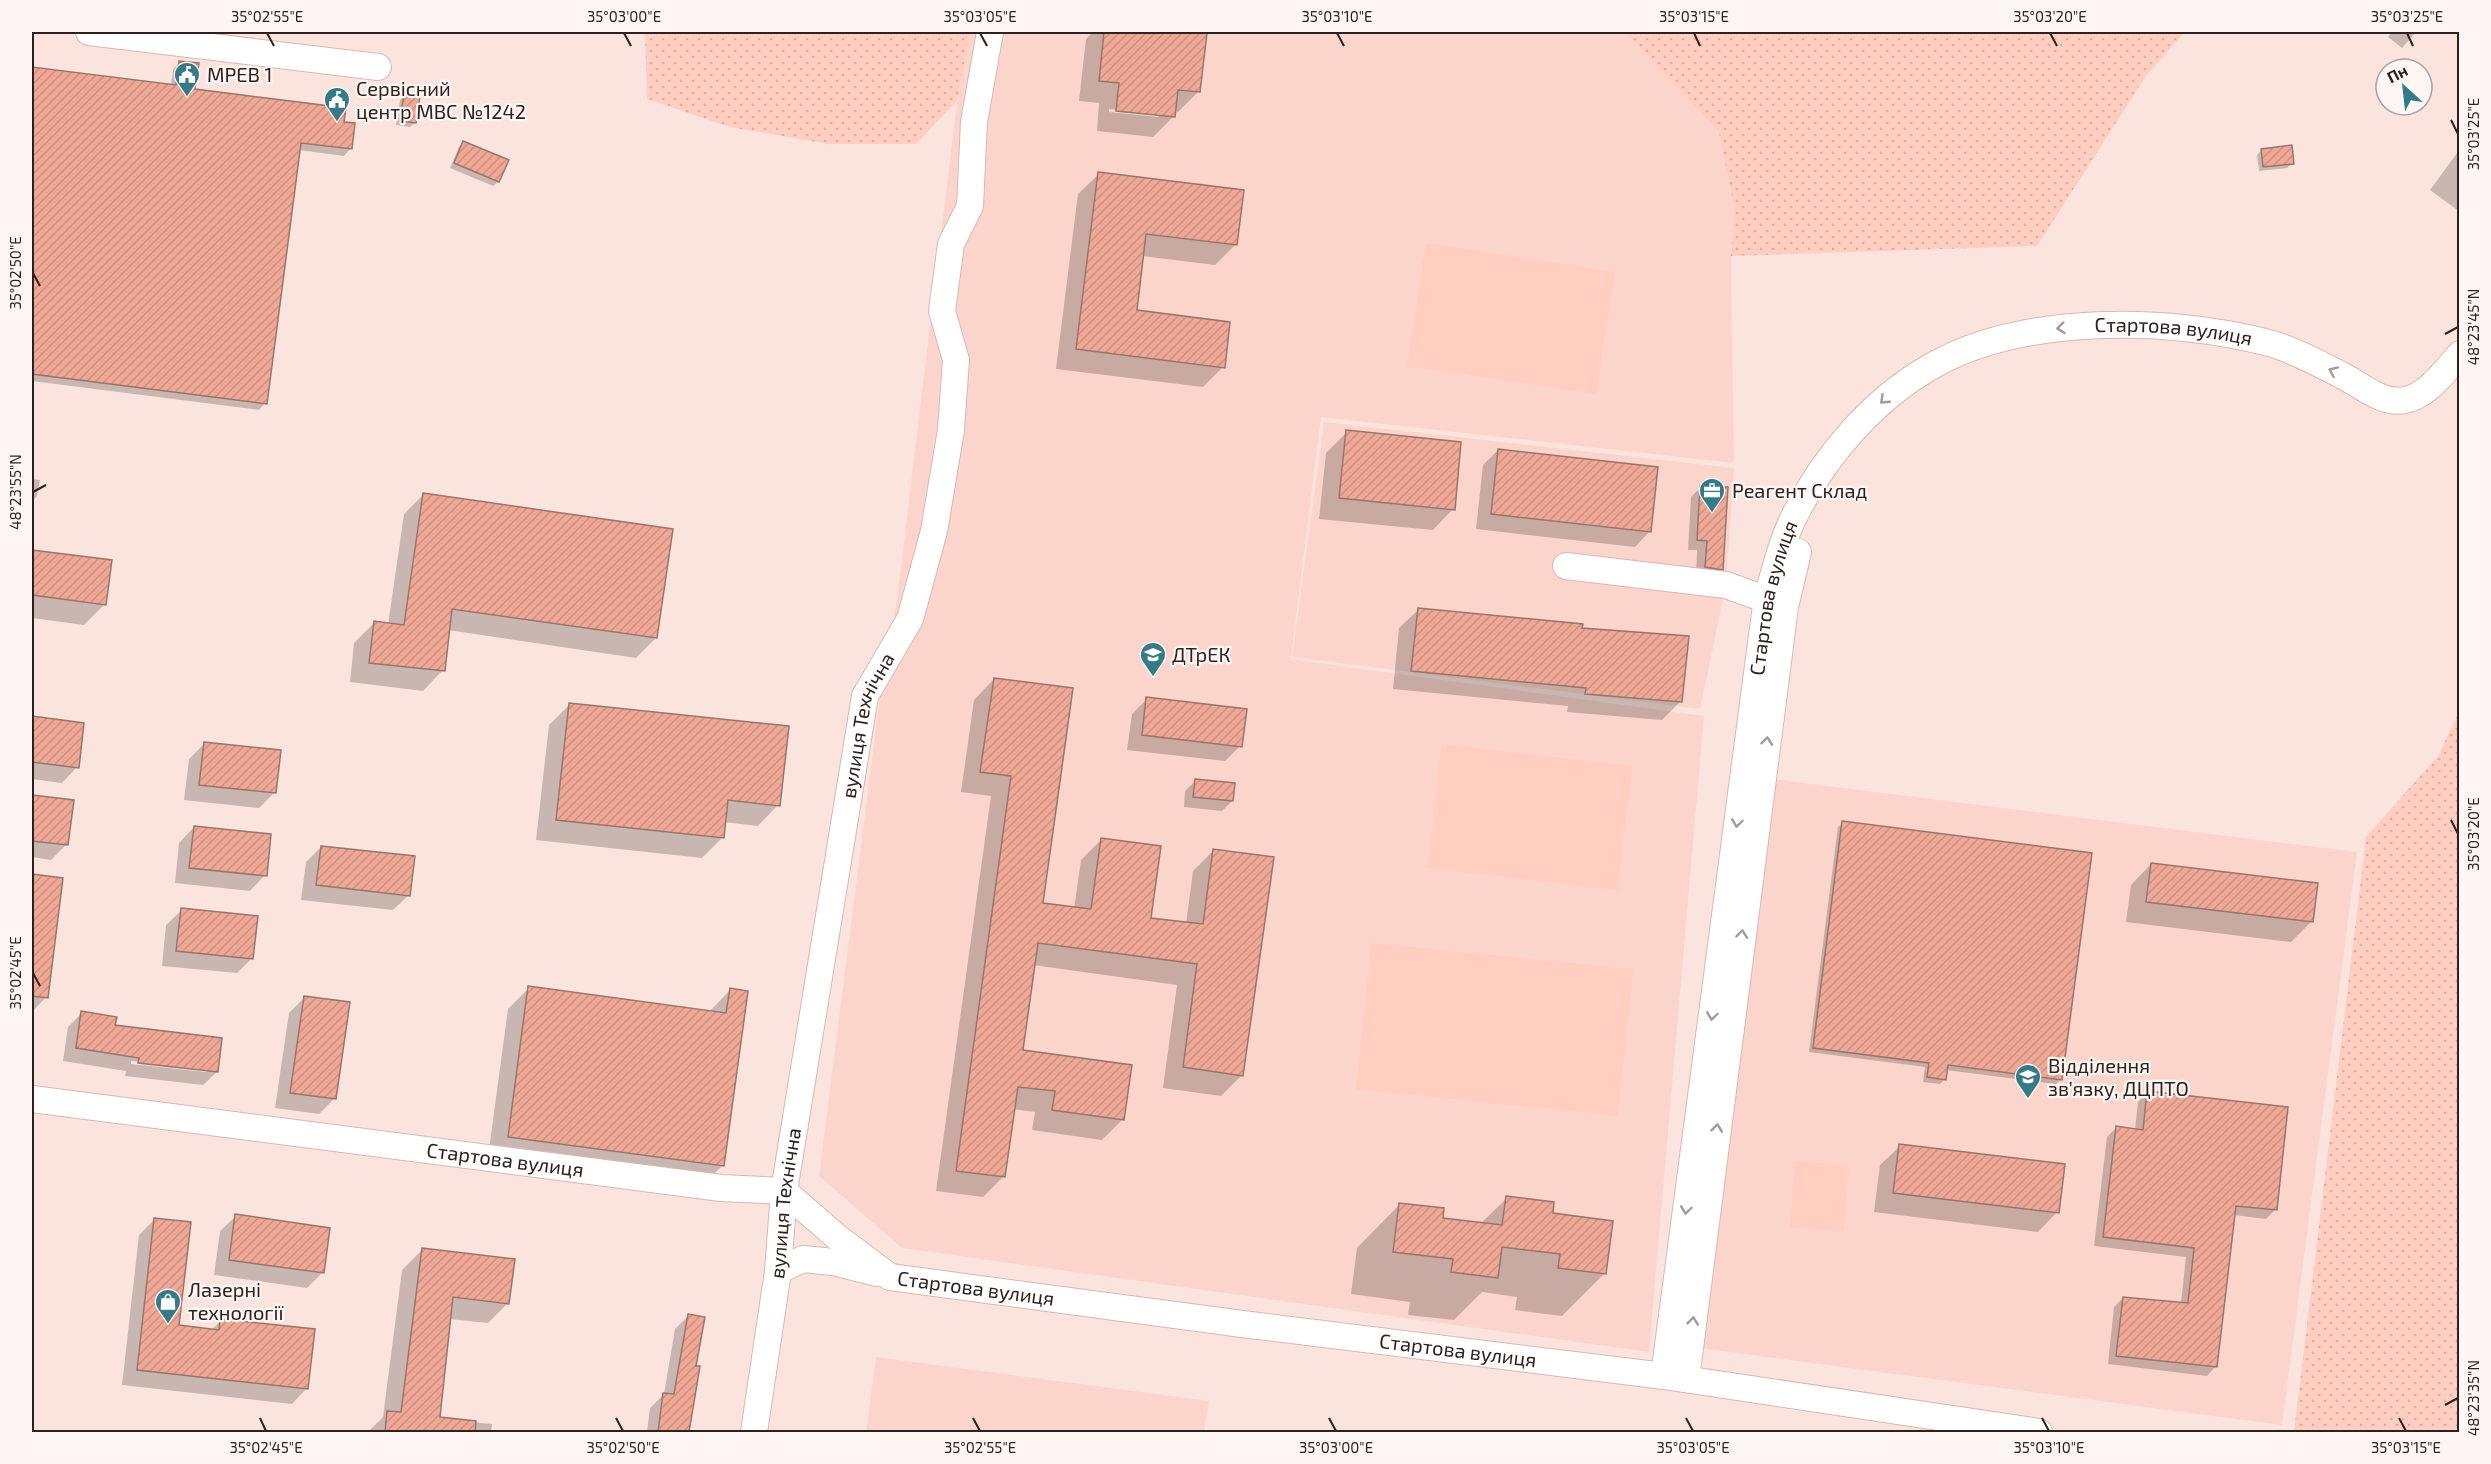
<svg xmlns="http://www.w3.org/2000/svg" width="2491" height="1464" font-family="'Exo 2',sans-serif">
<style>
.built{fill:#fbd5cb}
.grass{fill:url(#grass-dots)}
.pitch{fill:#ffcec1}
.shadow{fill:#0003;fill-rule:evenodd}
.building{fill:url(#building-hatch);stroke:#98766d;stroke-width:1.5}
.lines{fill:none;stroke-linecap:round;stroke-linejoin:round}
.street-casing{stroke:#ddb7ad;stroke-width:28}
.street{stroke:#fff;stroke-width:26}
.oneway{stroke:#a19b99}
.ticks{fill:none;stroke:#2e201c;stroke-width:2}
.labels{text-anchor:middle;stroke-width:4.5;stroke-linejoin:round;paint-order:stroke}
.poi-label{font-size:20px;fill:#2e201c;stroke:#fef6f4;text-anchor:start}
.street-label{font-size:20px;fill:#2e201c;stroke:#fef6f4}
.neatline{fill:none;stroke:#2e201c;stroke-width:2}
.ticks-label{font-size:15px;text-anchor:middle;fill:#2e201c}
</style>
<defs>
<pattern id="grass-dots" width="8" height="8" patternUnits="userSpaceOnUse" patternTransform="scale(1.5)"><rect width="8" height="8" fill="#ffcec1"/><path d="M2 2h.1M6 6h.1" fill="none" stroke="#dbb1a5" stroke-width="1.8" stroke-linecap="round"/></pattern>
<pattern id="building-hatch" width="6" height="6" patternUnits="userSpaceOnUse" patternTransform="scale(1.5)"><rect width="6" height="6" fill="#f0a896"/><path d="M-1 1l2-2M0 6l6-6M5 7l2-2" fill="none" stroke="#ce9081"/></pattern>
</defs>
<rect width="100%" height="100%" fill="#fce4de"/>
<path class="built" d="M971,32h654l94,100 15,75 -3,49 3,207 -413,-46 -30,242 413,57 -55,636 -747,-104 -83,-72 61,-480 17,-96 60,-498z
M1324,422l410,46 -8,117 -26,124 -408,-52z
M1773,779l584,73 -75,573 -583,-77z
M876,1357l333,44 -5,31h-338z"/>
<path class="grass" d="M645,32h326l-14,69 -41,43h-88l-98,-17 -83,-28z
M1625,32h560l-39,44 -109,170 -306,10 3,-49 -15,-75z
M2459,712v720h-165l72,-595 72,-81z"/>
<path class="pitch" d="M1426,243l189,29 -19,122 -189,-28z
M1442,744l190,22 -14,124 -191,-22z
M1371,943l262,26 -15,147 -262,-27z
M1795,1161l54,4 -5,66 -54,-4z"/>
<path class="shadow" d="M1093,32h93l19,2 -6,57 -21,21 -3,-1 -1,5 -21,21 -56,-6 2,-28 -20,-2 7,-62zM1109,109l49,5v3l-49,-5z
M2392,32h24l-14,16 -14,-11z
M180,62l14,28 148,33 8,26 -6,7 -45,-6 -34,253 -6,7 -227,-29v-313l139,18 2,-17z
M405,95l10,28 -5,4 -14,-2 4,-25z
M464,143l34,39 -5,4 -43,-18 9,-21z
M2460,149v63l-30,-22z
M2262,150l30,13 -5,5 -28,3 -2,-16z
M1099,174l137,70 -21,21 -73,-9 -7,55 88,56 -20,20 -147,-18 22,-175z
M1347,432l106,77 -20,21 -114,-11 7,-66z
M1498,450l152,81 -15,16 -159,-18 7,-64z
M32,479l8,1 -3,16 -5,6z
M1701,487l20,82 -10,10 -15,-2 1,-27h-9l3,-53z
M424,494l232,144 -20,20 -188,-28 -5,40 -20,21 -73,-9 4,-39 20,-20 14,2 16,-111z
M32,551l78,11 -5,42 -21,21 -52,-7z
M1418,610l163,19 100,72 -19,19 -95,-8 1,-6 -175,-17 6,-61z
M994,679l48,225 32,5 7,-49 21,-21 48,80 36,5 7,-53 21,-21 28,225 -21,21 -58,-8 14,-103 -144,-20 -12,86 102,68 -21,21 -70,-10 3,-18 -22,-3 -9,67 -21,21 -47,-6 55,-395 -30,-4 13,-92z
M1147,699l93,47 -15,15 -98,-11 5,-36z
M570,704l208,101 -20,21 -34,-4 -1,15 -21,21 -166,-18 13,-115z
M32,718l51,6 -6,43 -15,16 -30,-4z
M204,744l71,48 -16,16 -75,-8 5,-41z
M1195,781l37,20 -10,10 -38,-4 1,-16z
M32,796l40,5 -5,43 -16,16 -19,-3z
M1843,823l218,256 -5,5 -110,-14 -1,9 -5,5 -17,-2 2,-15 -116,-15 29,-225z
M194,827l71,48 -15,16 -75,-8 4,-40z
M321,847l88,48 -16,15 -92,-10 5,-38z
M2151,864l161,57 -21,21 -165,-20 5,-37z
M32,876l29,3 -15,118 -14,15z
M182,910l70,48 -15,15 -75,-7 4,-41z
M529,988l180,24 21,-22 -7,175 -21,21 -214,-29 20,-148z
M304,998l31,100 -16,16 -44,-6 14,-95z
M82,1013l32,14 103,45 -14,13 -78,-9 1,-5 -63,-10 5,-34zM131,1061l76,8v3l-76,-8z
M2148,1093l127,117 -9,9 -32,-4 -18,151 -9,10 -99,-12 6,-57 9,-9 58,5 5,-46 -92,-11 13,-109 9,-9 19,2 3,-28z
M1900,1146l157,66 -19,20 -164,-20 6,-47z
M1507,1198l44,17 54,58 -43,43 -47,-6 2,-13 -35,-5 -28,28 -46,-5 2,-13 -59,-8 6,-46 43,-44 41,15 39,5z
M236,1216l87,56 -16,16 -93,-13 6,-44z
M154,1220l24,107 33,3 10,-9 86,67 -15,16 -170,-19 17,-150z
M422,1250l86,53 -20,20 -39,-4 -11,100 54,5 -1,8h-123l15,-15 19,-147z
M688,1316l6,51 -6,65h-41l3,-24 14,-14 11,-65z"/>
<path class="building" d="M1104,32l103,1 -7,59 -22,-2 -3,27 -59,-6 3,-28 -20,-2z
M179,61l20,2 -4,26 151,19 -2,14 11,1 -3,26 -51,-6 -34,261 -235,-30v-307l144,18z
M404,94l16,2 -4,27 -16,-2z
M463,141l46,19 -10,22 -45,-19z
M2292,145l2,19 -31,3 -2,-18z
M1098,172l146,18 -7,55 -91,-11 -9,76 93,12 -5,46 -149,-19z
M1346,430l115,12 -6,68 -116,-12z
M1498,449l160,18 -7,65 -160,-18z
M1700,486l28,1 -5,83 -18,-3 2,-26 -10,-1z
M423,493l250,36 -16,109 -205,-29 -7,62 -76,-8 5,-42 30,4z
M32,550l80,10 -6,45 -74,-10z
M1418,608l165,16 -1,4 107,8 -7,66 -97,-8 1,-6 -175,-17z
M994,678l79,10 -30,215 48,6 10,-71 60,8 -10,72 52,6 10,-75 61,8 -31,219 -60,-9 14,-103 -159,-21 -15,107 109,15 -8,55 -72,-10 3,-19 -37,-4 -13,90 -49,-6 55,-395 -31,-4z
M1146,697l101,12 -5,38 -100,-12z
M569,703l220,23 -9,80 -52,-6 -4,38 -168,-18z
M32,716l52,7 -5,45 -47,-6z
M204,742l77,8 -5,43 -77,-8z
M1195,779l40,4 -2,18 -40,-4z
M32,795l42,5 -6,45 -36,-4z
M1842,821l250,32 -30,227 -114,-15 -2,15 -19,-3 2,-14 -116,-15z
M194,826l77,8 -4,42 -78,-8z
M321,846l94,10 -5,40 -94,-11z
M2151,863l167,20 -5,39 -167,-20z
M32,874l31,4 -15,120 -16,-2z
M181,908l77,8 -5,43 -77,-8z
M528,986l198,27 4,-25 18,3 -24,175 -216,-29z
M304,996l46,6 -14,97 -46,-6z
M81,1011l36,6 -2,8 107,13 -4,34 -80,-9 1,-5 -63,-10z
M2147,1091l141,16 -11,103 -41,-4 -19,161 -101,-11 7,-59 65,6 6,-55 -91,-11 13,-111 27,4z
M1899,1144l166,20 -6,49 -166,-20z
M1506,1196l48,6 -1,11 60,8 -7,53 -48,-6 2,-14 -58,-7 -4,31 -47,-6 2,-13 -60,-7 6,-49 45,5 -1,10 59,7z
M235,1214l95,14 -6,45 -95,-13z
M154,1218l37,4 -12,103 40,5 1,-11 95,10 -7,60 -171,-19z
M422,1248l93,11 -6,45 -56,-7 -13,120 36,4 -1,11h-90l2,-21 14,1z
M688,1314l17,3 -9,49h4l-11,66h-31l5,-39 11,1z"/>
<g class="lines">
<defs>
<g id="street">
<path d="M89,32l289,35"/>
<path d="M1566,566l160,19 56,20"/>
<path id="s1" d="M32,1099l689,89 63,3 54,47 52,39 360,48 414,51 375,56"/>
<path d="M778,1271l25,-12 30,3 43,11"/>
<path id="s2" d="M1664,1376l103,-778c8,-28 15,-59 29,-85 30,-59 78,-114 136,-147 91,-52 238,-49 337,-23 23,6 53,22 74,33 19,9 39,29 62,24 22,-4 40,-29 55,-46"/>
<path d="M1686,1379l99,-772 13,-55"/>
<path id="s3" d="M754,1432l24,-161 6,-80 81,-495 45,-77 24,-88 17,-101 5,-70 -14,-49 9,-67 19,-38 4,-84 16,-90"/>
</g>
</defs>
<use href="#street" class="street-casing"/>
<use href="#street" class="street"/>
</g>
<defs><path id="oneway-chevron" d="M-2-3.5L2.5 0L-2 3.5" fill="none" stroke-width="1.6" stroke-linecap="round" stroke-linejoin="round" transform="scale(1.5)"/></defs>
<g class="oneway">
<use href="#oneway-chevron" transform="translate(2061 328) rotate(174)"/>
<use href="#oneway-chevron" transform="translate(2333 371) rotate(-156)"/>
<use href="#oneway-chevron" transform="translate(1884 400) rotate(137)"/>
<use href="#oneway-chevron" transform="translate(1767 741) rotate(-83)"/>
<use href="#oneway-chevron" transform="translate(1737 823) rotate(98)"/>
<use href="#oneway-chevron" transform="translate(1742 934) rotate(-83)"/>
<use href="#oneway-chevron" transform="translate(1712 1016) rotate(98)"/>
<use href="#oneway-chevron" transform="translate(1717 1128) rotate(-83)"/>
<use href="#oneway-chevron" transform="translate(1686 1210) rotate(98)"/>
<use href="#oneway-chevron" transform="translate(1693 1321) rotate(-84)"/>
</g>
<path class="ticks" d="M267,33l7,13M624,33l7,13M980,33l7,13M1337,33l7,13M1694,33l6,13M2050,33l7,13M2407,33l6,13M2451,120l7,14M33,273l7,13M2445,334l13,-7M33,492l13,-7M2451,820l7,14M33,973l7,13M2445,1405l13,-7M260,1418l6,13M616,1418l7,13M973,1418l7,13M1329,1418l7,13M1686,1418l7,13M2042,1418l7,13M2399,1418l7,13"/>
<defs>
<symbol id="civic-pin" viewBox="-11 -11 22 30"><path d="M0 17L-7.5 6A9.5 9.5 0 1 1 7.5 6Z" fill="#357b87" stroke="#fef6f4"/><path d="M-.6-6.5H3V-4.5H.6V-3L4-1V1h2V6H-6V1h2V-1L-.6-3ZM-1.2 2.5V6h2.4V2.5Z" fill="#fff"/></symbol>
<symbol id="office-pin" viewBox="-11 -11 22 30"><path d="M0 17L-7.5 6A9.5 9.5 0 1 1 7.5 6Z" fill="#357b87" stroke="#fef6f4"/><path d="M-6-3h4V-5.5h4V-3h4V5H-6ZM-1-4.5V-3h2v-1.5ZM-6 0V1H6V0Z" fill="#fff"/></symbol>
<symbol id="university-pin" viewBox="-11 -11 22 30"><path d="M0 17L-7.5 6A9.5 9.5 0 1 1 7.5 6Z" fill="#357b87" stroke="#fef6f4"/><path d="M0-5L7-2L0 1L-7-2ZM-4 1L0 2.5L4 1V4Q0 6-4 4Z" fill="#fff"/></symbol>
<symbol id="shop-pin" viewBox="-11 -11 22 30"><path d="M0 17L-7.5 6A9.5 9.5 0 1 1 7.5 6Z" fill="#357b87" stroke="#fef6f4"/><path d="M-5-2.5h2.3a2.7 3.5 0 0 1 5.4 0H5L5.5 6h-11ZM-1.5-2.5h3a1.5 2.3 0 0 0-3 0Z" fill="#fff"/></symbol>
</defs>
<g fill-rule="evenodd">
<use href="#civic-pin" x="172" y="60" width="30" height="40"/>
<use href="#civic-pin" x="322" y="85" width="30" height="40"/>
<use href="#office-pin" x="1697" y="476" width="30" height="40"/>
<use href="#university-pin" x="1138" y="640" width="30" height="40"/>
<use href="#university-pin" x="2013" y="1062" width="30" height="40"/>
<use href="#shop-pin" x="153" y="1287" width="30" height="40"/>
</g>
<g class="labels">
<g class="poi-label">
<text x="207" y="82">МРЕВ 1</text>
<text x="356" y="96">Сервісний<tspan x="356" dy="23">центр МВС №1242</tspan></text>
<text x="1732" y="498">Реагент Склад</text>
<text x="1172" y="662">ДТрЕК</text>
<text x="2048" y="1073">Відділення<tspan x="2048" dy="23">зв’язку, ДЦПТО</tspan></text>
<text x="188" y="1297">Лазерні<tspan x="188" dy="23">технології</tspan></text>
</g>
<g class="street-label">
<text dy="7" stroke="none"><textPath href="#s2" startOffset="1326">Стартова вулиця</textPath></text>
<text dy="7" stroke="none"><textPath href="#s2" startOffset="786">Стартова вулиця</textPath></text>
<text dy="7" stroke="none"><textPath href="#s3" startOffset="717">вулиця Технічна</textPath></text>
<text dy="7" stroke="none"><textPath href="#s1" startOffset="477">Стартова вулиця</textPath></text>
<text dy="7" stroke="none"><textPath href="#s3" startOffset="231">вулиця Технічна</textPath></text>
<text dy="7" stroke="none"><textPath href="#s1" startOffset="981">Стартова вулиця</textPath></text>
<text dy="7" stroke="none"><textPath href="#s1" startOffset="1467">Стартова вулиця</textPath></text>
</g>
</g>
<rect width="2491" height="1464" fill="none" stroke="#fef6f4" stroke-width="66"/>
<g transform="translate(2404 87) rotate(333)"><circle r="28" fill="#fef6f4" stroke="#aba09e" stroke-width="1.5"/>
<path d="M0-4.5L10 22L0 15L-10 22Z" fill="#357b87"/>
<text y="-9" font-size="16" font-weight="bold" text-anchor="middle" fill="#2e201c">Пн</text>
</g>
<rect x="33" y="33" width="2425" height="1398" class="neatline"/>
<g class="ticks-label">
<text x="267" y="22">35°02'55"E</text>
<text x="624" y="22">35°03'00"E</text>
<text x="980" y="22">35°03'05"E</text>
<text x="1337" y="22">35°03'10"E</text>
<text x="1694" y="22">35°03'15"E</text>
<text x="2050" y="22">35°03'20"E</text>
<text x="2407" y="22">35°03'25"E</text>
<text transform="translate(2474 134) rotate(-90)" y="5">35°03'25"E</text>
<text transform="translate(16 273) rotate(-90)" y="5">35°02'50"E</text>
<text transform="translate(2474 327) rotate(-90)" y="5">48°23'45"N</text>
<text transform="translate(16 492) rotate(-90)" y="5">48°23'55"N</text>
<text transform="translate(2474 834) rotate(-90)" y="5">35°03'20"E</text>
<text transform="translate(16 973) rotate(-90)" y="5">35°02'45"E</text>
<text transform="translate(2474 1398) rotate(-90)" y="5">48°23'35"N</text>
<text x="266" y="1453">35°02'45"E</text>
<text x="623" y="1453">35°02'50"E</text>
<text x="980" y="1453">35°02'55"E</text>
<text x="1336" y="1453">35°03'00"E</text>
<text x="1693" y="1453">35°03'05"E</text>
<text x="2049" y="1453">35°03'10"E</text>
<text x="2406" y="1453">35°03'15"E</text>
</g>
</svg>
